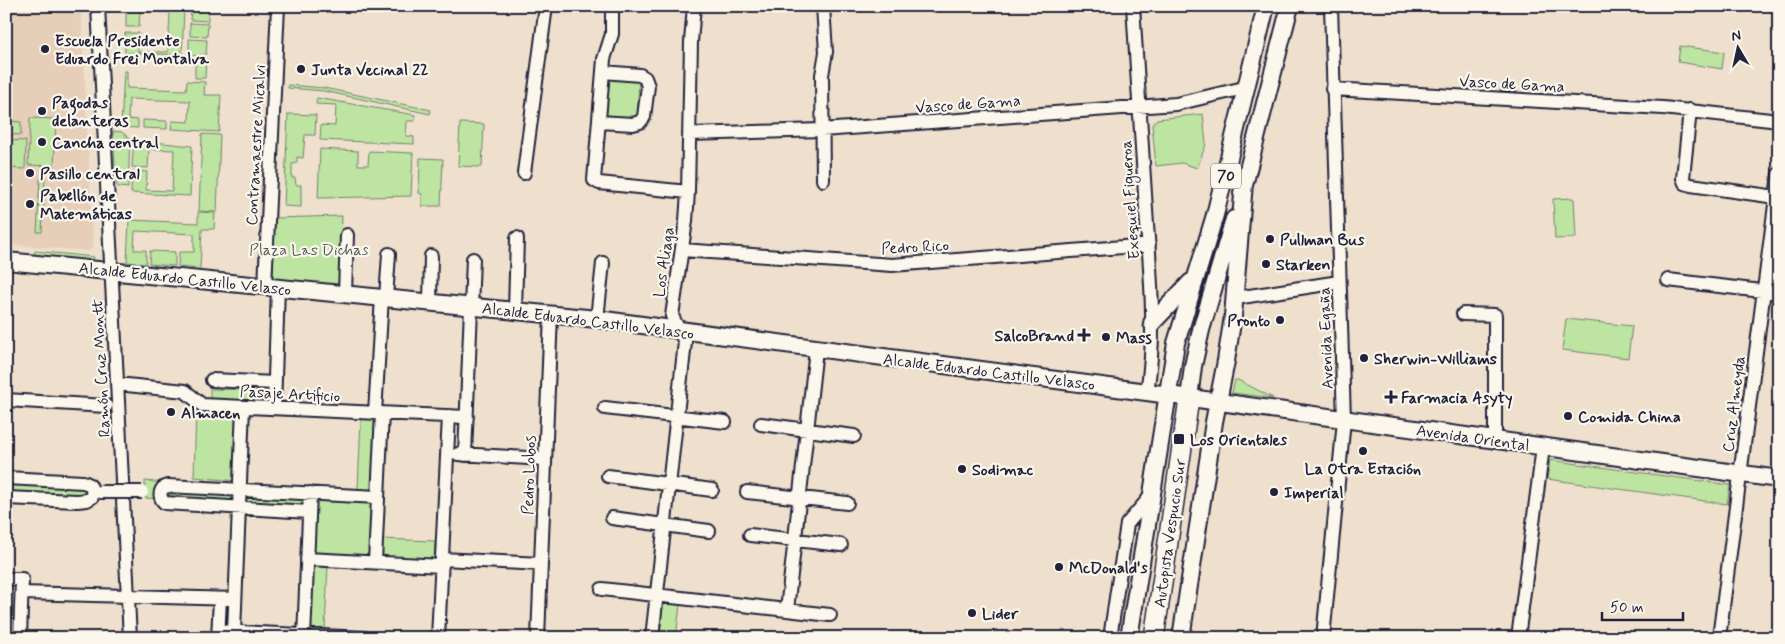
<svg xmlns="http://www.w3.org/2000/svg" width="1785" height="644" font-family="Mynerve,sans-serif">
<style>
.built{fill:#e7ceb8}
.green{fill:#bde4a0;stroke:#70836e}
.lines{fill:none;stroke-linecap:round;stroke-linejoin:round}
.minor-casing{stroke:#22223b;stroke-width:16}
.major-casing{stroke:#22223b;stroke-width:20}
.highway-casing{stroke:#22223b;stroke-width:22}
.minor{stroke:#fbf7ec;stroke-width:12}
.major{stroke:#fbf7ec;stroke-width:16}
.highway{stroke:#fbf7ec;stroke-width:19}
.minor-bridge-casing{stroke:#22223b;stroke-width:16;stroke-linecap:butt}
.minor-bridge{stroke:#fbf7ec;stroke-width:12}
.poi-dot{fill:#22223b;stroke:#fbf7ec;stroke-width:2}
.labels{text-anchor:middle;stroke-width:4.5;stroke-linejoin:round;paint-order:stroke}
.shield{fill:#fbf7ec;stroke:#636270;stroke-width:1}
.shield-label{font-size:15px;font-weight:bold;fill:#22223b}
.poi-label{font-size:16px;font-weight:bold;fill:#22223b;stroke:#fbf7ec;text-anchor:start}
.street-label{font-size:16px;fill:#22223b;stroke:#fbf7ec}
.park-label{font-size:16px;fill:#505c59;stroke:#fbf7ec}
</style>
<rect width="100%" height="100%" fill="#efdfcd"/>
<filter id="ink" filterUnits="userSpaceOnUse"><feTurbulence type="fractalNoise" baseFrequency=".02" numOctaves="2"/><feDisplacementMap in="SourceGraphic" scale="10" xChannelSelector="R" yChannelSelector="G"/><feConvolveMatrix kernelMatrix="1 2 1 2 8 2 1 2 1" color-interpolation-filters="sRGB"/></filter>
<g filter="url(#ink)">
<path class="built" d="M6,6h75l12,241 -5,4 -82,-7z"/>
<path class="green" d="M126,7l58,2 -2,46 -57,-2v-20h14l-1,19h30l2,-39 -30,-2 -1,16h-13z
M191,9l17,1v11l-18,-1z
M190,23l18,1 -1,13 -17,-1z
M189,39l18,1 -1,15 -17,1z
M1680,46l44,6 -2,17 -44,-7z
M195,59h11l-1,19h-10z
M124,71h3v17l59,2 1,-9 18,1 -1,13h17l-2,37 -48,-3 1,-8 17,1 1,-21 -61,-2 -1,20 10,1v8l-17,-1z
M609,77l30,2 -2,40 -31,-2z
M288,85l36,3 107,22 -1,4 -106,-23 -36,-3z
M317,98l98,17v6h-8l-1,15 8,1v7l-94,-4 1,-15 14,1 1,-21 -20,-1z
M288,114l28,1 -1,20h-10l-2,23 -6,-1v6l-5,1v14h3l1,7h5v22l-17,-1z
M1203,114l3,30 -9,24 -15,-5 -26,3 -4,-41 5,-6z
M30,118l26,1 -2,47 -26,-1z
M143,120l24,1v8l-24,-1z
M8,121l13,1v13l-14,-1z
M460,123l24,1 -2,43 -24,-1z
M113,131l9,1 8,7 -2,49 -10,-1 -2,-4z
M202,134l18,1 -3,77 -18,-1z
M6,140l20,1 -1,28 -19,-1z
M134,140l58,6 -2,50 -59,-3 1,-22 15,1 -1,18 26,1 2,-41 -25,-1 -1,19 -16,-1z
M320,149l38,2v14h10l1,-14 44,2 -2,43 -93,2z
M420,158l23,1 -2,47h-19v-12l-3,-1z
M40,178h5l-3,54h-5z
M1574,198l2,40 -21,1 -2,-40z
M198,212l17,1 -1,16h-12l-2,40 -22,-2 1,-15h15v-18l-59,-3 -1,19h12v14l-19,-2 2,-42 69,3z
M342,216l-3,69 -66,-7 2,-60z
M35,251l59,6 -1,4 -59,-6z
M150,251l25,1v14l-26,-2z
M1566,319l66,7 -4,32 -66,-8z
M1235,380h3l35,18 -41,-5z
M210,389l62,1v17l-62,-5z
M196,408l44,3 -3,70 -43,-4z
M361,418h15l-3,72 -15,-1z
M1550,460l180,25 -3,19 -180,-25z
M145,481l91,9v13l-91,-5z
M6,482l79,2 -1,14 -78,-2z
M243,486l62,4 -1,16 -61,-2z
M313,494l61,4 -2,61 -62,-3z
M381,539l54,2 -1,19 -54,-3z
M311,563l17,1 -3,66h-18z
M6,593l13,1 -2,44h-11z
M661,603l19,2 -4,33h-19z"/>
<g class="lines">
<defs>
<path id="minor" d="M98,6l32,632
M612,6v28l-8,25 -10,121 5,3 89,9
M1133,6c4,68 9,136 13,204 4,61 11,122 1,182
M1332,89l331,19 116,13
M1690,110l-7,68 2,5 6,2 85,12
M599,122l34,2 7,-2 4,-5 4,-31 -3,-8 -5,-3 -37,-3
M690,134l132,-4 354,-26 72,-17
M524,173l22,-167
M823,180l-1,-105 4,-23 -3,-46
M682,250l210,15 257,-20
M1668,280l111,13
M265,286l13,-280
M345,293l2,-58
M386,298l3,-44
M1236,298l103,-16
M430,302l1,-46
M515,310l2,-72
M1463,314l32,1v125
M597,319l6,-56
M212,380l63,3
M117,384l68,7 17,14 265,12
M6,400l100,6
M274,408l4,-121
M605,408l120,14
M375,413l7,-116
M761,424l93,12
M458,454l87,5
M465,455l8,-196
M608,476l104,14
M6,478l77,4c9,2 10,7 9,15l-5,3 -10,1 -71,-3
M747,492l100,11
M309,512l-144,-9c-5,-4 -6,-10 -2,-15l5,-2 210,11
M612,518l97,13
M750,535l91,10
M307,559l135,7
M442,559l99,5
M375,562l7,-149
M6,579h16l-2,59
M602,589l228,26
M22,593l213,6
M787,610l29,-261
M219,631l146,7
M234,632l9,-225
M218,638l2,-39
M304,638l6,-145
M438,638l11,-222
M538,638l13,-324
M652,638l33,-296 -13,-26 14,-95 2,-29 3,-150 3,-36
M1110,638l17,-114 24,-28
M1323,638l21,-218 -13,-414
M1518,638l25,-191
M1719,638l60,-464"/>
<path id="major" d="M1242,193l48,-187
M6,261l591,58 550,73 632,87
M1152,323l39,-41
M1189,399l4,-33 8,-36 33,-111
M1129,638l47,-295 39,-128 51,-209
M1181,638l33,-216 12,-61 7,-45 11,-133"/>
<path id="highway" d="M1154,638l35,-239"/>
</defs>
<use href="#minor" class="minor-casing"/>
<use href="#major" class="major-casing"/>
<use href="#highway" class="highway-casing"/>
<use href="#minor" class="minor"/>
<use href="#major" class="major"/>
<use href="#highway" class="highway"/>
<defs>
<path id="minor-bridge" d="M100,492h42"/>
</defs>
<use href="#minor-bridge" class="minor-bridge-casing"/>
<use href="#minor-bridge" class="minor-bridge"/>
</g>
</g>
<g class="poi-dot">
<circle cx="45" cy="49" r="5"/>
<circle cx="301" cy="69" r="5"/>
<circle cx="42" cy="111" r="5"/>
<circle cx="42" cy="142" r="5"/>
<circle cx="30" cy="173" r="5"/>
<circle cx="30" cy="204" r="5"/>
<circle cx="1270" cy="239" r="5"/>
<circle cx="1266" cy="264" r="5"/>
<circle cx="1280" cy="320" r="5"/>
<path d="M1081.5 327.5h5v5h5v5h-5v5h-5v-5h-5v-5h5z"/>
<circle cx="1106" cy="337" r="5"/>
<circle cx="1364" cy="358" r="5"/>
<path d="M1388.5 389.5h5v5h5v5h-5v5h-5v-5h-5v-5h5z"/>
<circle cx="171" cy="412" r="5"/>
<circle cx="1568" cy="416" r="5"/>
<rect x="1173" y="433" width="12" height="12" rx="2.5"/>
<circle cx="1363" cy="451" r="5"/>
<circle cx="962" cy="469" r="5"/>
<circle cx="1274" cy="492" r="5"/>
<circle cx="1059" cy="567" r="5"/>
<circle cx="972" cy="613" r="5"/>
</g>
<g class="labels">
<rect class="shield" x="1211" y="163.5" width="30" height="25" rx="4"/>
<g class="shield-label">
<text x="1226" y="181">70</text>
</g>
<g class="poi-label">
<text x="55" y="46">Escuela Presidente<tspan x="55" dy="18">Eduardo Frei Montalva</tspan></text>
<text x="311" y="75">Junta Vecinal 22</text>
<text x="52" y="108">Pagodas<tspan x="52" dy="18">delanteras</tspan></text>
<text x="52" y="148">Cancha central</text>
<text x="40" y="179">Pasillo central</text>
<text x="40" y="201">Pabellón de<tspan x="40" dy="18">Matemáticas</tspan></text>
<text x="1280" y="245">Pullman Bus</text>
<text x="1276" y="270">Starken</text>
<text x="1270" y="326" text-anchor="end">Pronto</text>
<text x="1074" y="341" text-anchor="end">SalcoBrand</text>
<text x="1116" y="343">Mass</text>
<text x="1374" y="364">Sherwin-Williams</text>
<text x="1401" y="403">Farmacia Asyty</text>
<text x="181" y="418">Almacen</text>
<text x="1578" y="422">Comida China</text>
<text x="1190" y="445">Los Orientales</text>
<text x="1363" y="474" text-anchor="middle">La Otra Estación</text>
<text x="972" y="475">Sodimac</text>
<text x="1284" y="498">Imperial</text>
<text x="1069" y="573">McDonald's</text>
<text x="982" y="619">Lider</text>
</g>
<g class="street-label">
<text transform="translate(1512 83) rotate(3)" y="6">Vasco de Gama</text>
<text transform="translate(968 103) rotate(-4)" y="6">Vasco de Gama</text>
<text transform="translate(255 145) rotate(-87)" y="6">Contramaestre Micalvi</text>
<text transform="translate(1129 200) rotate(-94)" y="6">Exequiel Figueroa</text>
<text transform="translate(915 246) rotate(-3)" y="6">Pedro Rico</text>
<text transform="translate(663 262) rotate(-82)" y="6">Los Aliaga</text>
<text transform="translate(185 278) rotate(6)" y="6">Alcalde Eduardo Castillo Velasco</text>
<text transform="translate(588 320) rotate(7)" y="6">Alcalde Eduardo Castillo Velasco</text>
<text transform="translate(1325 338) rotate(-92)" y="6">Avenida Egaña</text>
<text transform="translate(100 368) rotate(-93)" y="6">Ramón Cruz Montt</text>
<text transform="translate(989 371) rotate(7)" y="6">Alcalde Eduardo Castillo Velasco</text>
<text transform="translate(290 393) rotate(3)" y="6">Pasaje Artificio</text>
<text transform="translate(1733 404) rotate(-83)" y="6">Cruz Almeyda</text>
<text transform="translate(1473 437) rotate(8)" y="6">Avenida Oriental</text>
<text transform="translate(528 475) rotate(-88)" y="6">Pedro Lobos</text>
<text transform="translate(1169 533) rotate(-82)" y="6">Autopista Vespucio Sur</text>
</g>
<g class="park-label">
<text x="309" y="255">Plaza Las Dichas</text>
</g>
</g>
<rect width="1785" height="644" fill="none" stroke="#fbf7ec" stroke-width="25"/>
<rect x="12" y="12" width="1760" height="619" fill="none" stroke="#22223b" stroke-width="2" filter="url(#ink)"/>
<g transform="translate(1738 48) rotate(351)" stroke="#fbf7ec" stroke-width="4" paint-order="stroke">
<path d="M0-4L9 19L0 12L-9 19Z" fill="#22223b"/>
<text y="-8" font-size="14" font-weight="bold" text-anchor="middle" fill="#22223b">N</text>
</g>
<path d="M1602 612v8h81v-8" fill="none" stroke="#22223b" stroke-width="2.5"/>
<text x="1610" y="612" font-size="15" fill="#22223b" stroke="#fbf7ec" stroke-width="4" paint-order="stroke">50 m</text>
</svg>
